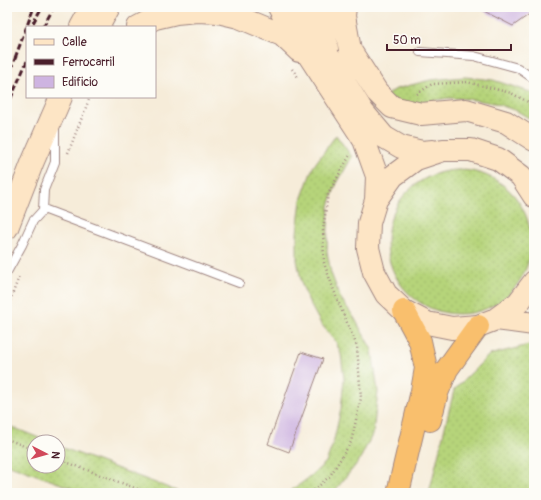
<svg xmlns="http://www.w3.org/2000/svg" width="541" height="500" font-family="Pangolin,sans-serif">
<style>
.grass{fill:url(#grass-dots);stroke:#807a52}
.building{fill:#ceb4e1}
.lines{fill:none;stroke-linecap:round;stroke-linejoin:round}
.lane-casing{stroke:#a08682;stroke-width:10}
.secondary-casing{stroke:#a08682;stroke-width:24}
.highway-casing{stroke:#a08682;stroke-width:24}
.path{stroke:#a08682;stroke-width:2.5;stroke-dasharray:1 3;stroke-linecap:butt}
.lane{stroke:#fff;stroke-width:8}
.secondary{stroke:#fde5c5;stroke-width:22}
.highway{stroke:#f9bf6d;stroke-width:22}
.rail{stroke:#4a1f2b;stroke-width:3;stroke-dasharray:6 3;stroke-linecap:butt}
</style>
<defs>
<pattern id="grass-dots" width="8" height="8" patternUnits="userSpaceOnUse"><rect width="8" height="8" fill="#b6d47a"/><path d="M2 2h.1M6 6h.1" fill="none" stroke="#9eb66a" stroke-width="1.8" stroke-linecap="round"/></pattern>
</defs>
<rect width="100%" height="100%" fill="#fdfcf7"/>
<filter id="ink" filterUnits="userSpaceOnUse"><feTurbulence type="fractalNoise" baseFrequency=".025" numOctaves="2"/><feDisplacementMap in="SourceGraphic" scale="8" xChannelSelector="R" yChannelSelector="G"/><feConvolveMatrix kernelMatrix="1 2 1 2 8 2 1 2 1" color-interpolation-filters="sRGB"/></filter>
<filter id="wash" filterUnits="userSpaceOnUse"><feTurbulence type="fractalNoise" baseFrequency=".012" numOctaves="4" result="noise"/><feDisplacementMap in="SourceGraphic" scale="16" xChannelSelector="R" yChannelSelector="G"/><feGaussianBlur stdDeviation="0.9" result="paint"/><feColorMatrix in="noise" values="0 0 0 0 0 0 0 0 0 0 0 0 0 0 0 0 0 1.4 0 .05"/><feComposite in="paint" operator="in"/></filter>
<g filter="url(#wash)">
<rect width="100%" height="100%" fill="#f6ecd9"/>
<path class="grass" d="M465,77l28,3 37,12 4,3v26l-17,-10 -23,-8 -26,-4 -19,-1 -19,3 -22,7 -30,-8 18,-11 34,-9z
M336,135l16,22 -16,28 -7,21 -2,46 4,21 9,24 15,22 17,31 6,42 -5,41 -14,28 -26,32h-45l23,-17 15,-14 7,-18 8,-35 3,-30 -3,-25 -6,-14 -14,-16 -11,-20 -8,-19 -5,-25v-27l4,-33 12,-33z
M387 242a72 72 0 1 1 144 0a72 72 0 1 1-144 0Z
M529,345l5,1v147h-105l25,-103 35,-35z
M7,425l42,17h-15v24h24v-20l124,47h-97l-78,-29z"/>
<g id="blocks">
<path class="building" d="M476,7h58v4l-21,15z
M301,352l22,7 -34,93 -21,-8z"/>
</g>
</g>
<g filter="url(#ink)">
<use href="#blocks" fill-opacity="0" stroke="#a08682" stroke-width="1"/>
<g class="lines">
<defs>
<path id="lane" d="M420,52l54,4 44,12 16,11
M43,210h3l193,73
M7,272l15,-27 11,-24 10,-11 1,-20 11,-28v-34"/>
<path id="secondary" d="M279,7l8,15 77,118 13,36 -1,24
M298,7l65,105 21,25 17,10 21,5 11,-1
M326,7l-2,19 3,23
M345,7l-1,9 6,34 27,42 15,15 29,7 45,-4 40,12 28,18
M81,27l11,-20
M98,27l11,-20
M138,27l17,-9 21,-5 21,-2 21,1 21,5 43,18 17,16
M534,196l-13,-20 -23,-17 -27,-9h-28l-27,9 -23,17 -17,24 -7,23 -1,25 6,24 12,22 18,17 23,12 25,5 26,-2 18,-7 22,-16 16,-21
M7,228l26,-67 28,-64
M496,319l38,5"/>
<path id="highway" d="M430,420l7,-27 10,-24 31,-43
M398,493l24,-102 4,-23 -6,-27 -16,-30"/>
</defs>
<use href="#lane" class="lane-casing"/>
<use href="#secondary" class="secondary-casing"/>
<use href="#highway" class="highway-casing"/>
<path class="path" d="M292,69l6,8
M417,94l15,-10 35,-2 44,11 23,12
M68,153l22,-56
M7,308l12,-31
M7,439l27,11
M58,459l90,34
M311,493l19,-17 21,-34 10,-44 -4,-52 -20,-47 -13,-36 -1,-33 5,-36 22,-39"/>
<use href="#lane" class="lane"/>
<use href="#secondary" class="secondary"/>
<use href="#highway" class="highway"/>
<path class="rail" d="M33,23l9,-16
M43,27l11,-20
M15,58l19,-51
M7,78l10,-24
M7,107l20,-46"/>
</g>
</g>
<rect width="541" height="500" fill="none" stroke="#fdfcf7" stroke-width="24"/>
<rect x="26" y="26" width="130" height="72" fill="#fdfcf7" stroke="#b5a4a5"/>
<rect x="34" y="39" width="20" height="6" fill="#fde5c5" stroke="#b5a4a5"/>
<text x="62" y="46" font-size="12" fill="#4a1f2b">Calle</text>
<rect x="34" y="59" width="20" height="6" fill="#4a1f2b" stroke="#b5a4a5"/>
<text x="62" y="66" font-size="12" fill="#4a1f2b">Ferrocarril</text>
<rect x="34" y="76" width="20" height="12" fill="#ceb4e1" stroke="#b5a4a5"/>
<text x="62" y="86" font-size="12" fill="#4a1f2b">Edificio</text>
<g transform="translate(46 454) rotate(96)"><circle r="19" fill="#fdfcf7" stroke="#b5a4a5"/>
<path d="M0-3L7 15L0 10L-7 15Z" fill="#d1495b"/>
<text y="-6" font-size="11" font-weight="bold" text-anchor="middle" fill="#4a1f2b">N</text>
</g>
<path d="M387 44v6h124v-6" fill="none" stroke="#4a1f2b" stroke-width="2"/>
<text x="393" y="44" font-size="12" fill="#4a1f2b" stroke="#fdfcf7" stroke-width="3" paint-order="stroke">50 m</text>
</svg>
